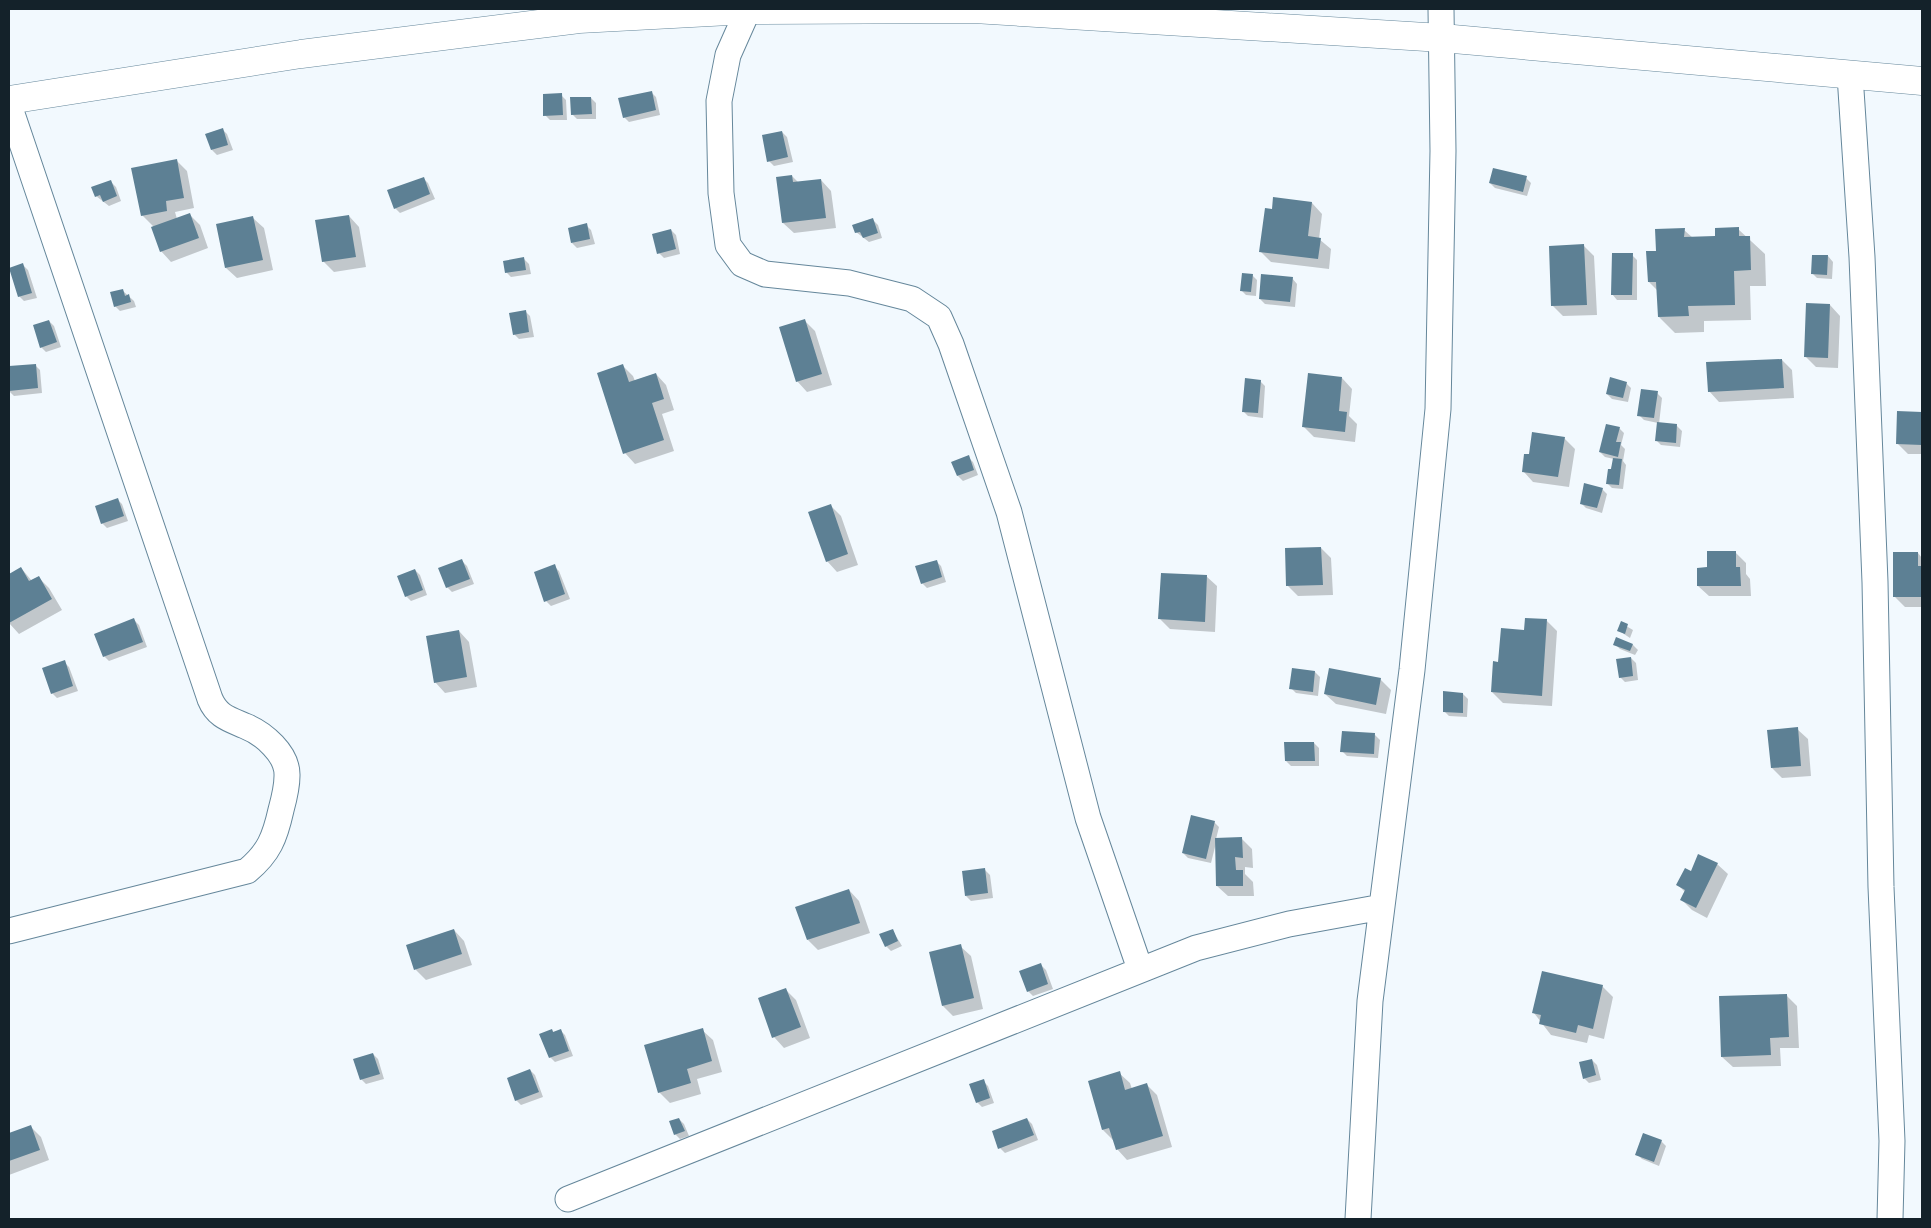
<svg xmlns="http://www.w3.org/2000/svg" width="1931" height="1228" font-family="'Work Sans',sans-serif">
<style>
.shadow{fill:#0003}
.building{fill:#5d8094}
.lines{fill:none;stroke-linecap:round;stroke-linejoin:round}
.street-casing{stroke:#65879b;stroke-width:27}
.secondary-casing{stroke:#65879b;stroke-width:29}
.street{stroke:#fff;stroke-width:25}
.secondary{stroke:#fff;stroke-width:28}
</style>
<rect width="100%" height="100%" fill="#f2f9fe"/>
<path class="shadow" d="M651,92l5,5 4,18 -31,7 -5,-5z
M561,95l5,5 1,20h-17l-5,-5z
M591,98l5,5v16h-19l-5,-5z
M222,129l5,5 6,16 -16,5 -5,-5z
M782,132l5,5 6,25 -19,4 -5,-5z
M176,160l11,11 7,37 -19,4 2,7 12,-5 11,11 8,23 -37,14 -10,-11 -7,-24 -12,-12z
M792,176l7,7 22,-3 10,11 5,37 -42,5 -11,-10z
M423,178l5,5 7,16 -35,14 -5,-5z
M1526,178l5,5 -4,13 -32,-8 -5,-5z
M111,182l5,5 5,14 -12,5 -13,-10z
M1312,203l10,11 -3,25 12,10 -2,20 -58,-7 -10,-10 12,-41z
M349,216l10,11 7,40 -32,5 -11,-11z
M253,218l11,10 9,42 -36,8 -11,-10z
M873,220l5,5 4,13 -13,4 -13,-10z
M586,225l5,5 4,14 -18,4 -5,-5z
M1738,229l27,25 1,32h-16l1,34 -47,1v11l-29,1 -16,-16 -1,-26 -9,-9 8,-30 27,-22 9,8h23z
M671,230l5,5 4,19 -16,4 -5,-5z
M1584,246l10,10 3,59 -34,1 -11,-11z
M1632,255l5,5v40h-20l-5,-6z
M1828,256l5,6 -1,17 -15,-1 -5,-5z
M524,259l5,5 2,10 -20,3 -5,-5z
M23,265l5,5 9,28 -13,3 -5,-5z
M1252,275l5,5 -1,16 -10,-1 -5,-5z
M1292,278l5,6 -2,23 -30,-3 -5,-5z
M122,290l12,11 2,6 -16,4 -5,-5z
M1830,305l10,11 -2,52 -22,-1 -11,-11z
M525,311l5,5 4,21 -15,2 -5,-5z
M49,321l5,5 7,21 -15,5 -5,-5z
M805,321l10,10 17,54 -25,7 -10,-11z
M1782,360l10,10 2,28 -75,4 -10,-11z
M35,365l5,5 2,23 -28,3 -5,-5v-24z
M623,366l10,10 2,5 21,-7 10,11 8,25 -12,4 12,37 -39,13 -10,-11z
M1342,378l10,11 -3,27 8,8 -2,18 -41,-5 -11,-11z
M1260,381l5,5 -2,32 -15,-2 -5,-5z
M1626,383l5,5 -3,14 -16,-3 -5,-5z
M1657,393l5,5 -3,26 18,2 5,5 -2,16 -19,-2 -5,-5 2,-17 -14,-3 -5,-5z
M1899,412l23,1v41h-14l-11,-11z
M1619,428l5,5 -3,12 4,4 -2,12 3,4 -3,24 -11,-1 -5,-5 7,-24 -9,-2 -5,-5z
M1564,438l11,11 -6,38 -36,-5 -10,-11 7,-15z
M968,457l5,5 5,13 -15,6 -5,-5z
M1602,489l5,5 -5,19 -16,-5 -5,-5z
M117,499l5,5 6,17 -21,7 -5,-5z
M830,505l11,11 17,49 -21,7 -10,-11z
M1321,548l10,10 2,37 -35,1 -11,-11z
M1735,552l11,11v11l4,5 1,17h-42l-11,-10 11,-18z
M1918,553l4,5v49h-17l-10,-10z
M462,561l5,5 7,18 -22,8 -5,-5z
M936,561l5,5 5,16 -19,6 -5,-5z
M554,566l5,5 11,28 -19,7 -5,-5z
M21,568l11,13 6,-4 11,11 13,22 -43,24 -10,-11v-48z
M415,570l5,5 7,20 -16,6 -5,-5z
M1206,576l11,10 -2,46 -45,-3 -10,-10z
M134,620l5,5 8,22 -38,14 -5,-5z
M1546,620l11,11 -5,75 -49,-3 -11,-11 8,-29 25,-32z
M1621,623l12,7 -3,8 -12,-8z
M459,631l10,11 8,45 -32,6 -10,-11z
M1615,644l18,1 5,5 -3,5 -15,-6z
M1631,658l5,5 2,17 -13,2 -5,-5z
M64,662l5,5 9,24 -21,7 -5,-5z
M1293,669l22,3 5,5 -2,19 -22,-3 -5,-5z
M1380,679l11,11 -5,24 -50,-10 -11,-10z
M1463,694l5,5 -1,18 -18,-1 -5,-5z
M1797,729l11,10 3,37 -29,2 -10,-10z
M1375,735l5,5 -2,18 -31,-2 -5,-5z
M1314,743l5,5v18h-28l-5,-5z
M1214,822l5,5 -3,12h26l10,10 1,19 -8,-1v7l8,8 1,14h-26l-11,-10 -1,-43 -5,20 -23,-5 -5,-5z
M1717,864l11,10 -21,44 -15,-8 -10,-10 3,-8 -7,-7 13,-13z
M985,870l5,5 3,23 -22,3 -5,-5z
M849,890l10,11 11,32 -52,17 -10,-10z
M454,930l10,11 8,24 -46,15 -10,-10 -8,-25z
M893,931l9,15 -11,5 -5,-5z
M960,946l11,10 12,53 -30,7 -10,-10z
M1041,965l5,5 7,19 -20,7 -5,-5z
M1602,986l11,11 -9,42 -15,-4 -2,8 -36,-8 -17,-22z
M786,990l10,10 14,38 -26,10 -10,-11z
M1786,995l11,11 2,42h-19l1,18 -48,1 -11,-10z
M552,1030l2,3 6,-3 5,5 8,21 -18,6 -5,-5z
M702,1030l11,10 9,32 -25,7 4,15 -31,9 -11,-11z
M373,1054l5,5 6,20 -18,5 -5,-5z
M1592,1060l5,5 4,15 -12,3 -5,-5z
M530,1070l5,5 8,22 -22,8 -5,-5z
M1119,1073l11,10 2,6 15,-4 10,10 15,52 -45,13 -10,-11 -3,-8 -11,-11z
M983,1081l5,5 6,17 -12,4 -5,-5z
M679,1119l5,5 5,12 -9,3 -5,-5z
M1027,1119l5,5 6,16 -33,13 -5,-5z
M30,1126l11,11 8,23 -40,15v-41z
M1661,1141l5,5 -7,20 -17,-7 -5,-5z"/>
<path class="building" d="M652,91l4,19 -33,8 -5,-20z
M562,93l1,22 -20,1v-22z
M570,97h21l1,17 -21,1z
M223,128l5,17 -17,5 -6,-16z
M782,131l6,26 -21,5 -5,-27z
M177,159l7,39 -18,3 1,10 -26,5 -10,-48z
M1493,168l34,8 -4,16 -34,-9z
M792,175l1,7 28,-3 5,39 -44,5 -6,-46z
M424,177l6,17 -36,15 -7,-19z
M111,180l6,16 -14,6 -3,-7 -5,2 -4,-10z
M1273,197l39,5 -4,34 13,2 -3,21 -59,-7 6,-44 7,1z
M190,213l9,25 -39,14 -9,-25z
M349,215l7,42 -34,5 -7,-42z
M253,216l10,44 -38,8 -9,-44z
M873,218l5,15 -15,5 -3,-6 -5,1 -3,-8z
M587,223l3,16 -19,4 -3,-15z
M1739,227v9h11l1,34 -17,1 1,34 -47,1 1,10 -31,1 -2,-35h-8l-2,-31h10l-1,-22 30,-1 -1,9 31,-1v-8z
M671,229l5,20 -19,5 -5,-20z
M1584,244l3,61 -36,1 -2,-60z
M1612,253h21l-1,42h-21z
M1812,255h16l-1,20 -16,-1z
M524,257l2,13 -21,3 -2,-12z
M23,263l9,30 -14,4 -9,-29z
M1242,273l11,1 -2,18 -11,-1z
M1261,274l32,3 -3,25 -31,-3z
M123,289l2,7 4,-2 2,8 -17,5 -4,-15z
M1806,303l24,1 -2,54 -24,-1z
M526,310l3,22 -16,3 -4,-22z
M805,319l17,55 -26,8 -17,-55z
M49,320l8,22 -17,6 -7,-23z
M1782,359l2,29 -76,4 -2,-30z
M36,364l2,24 -29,3v-25z
M623,364l6,18 27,-9 8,26 -12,4 12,37 -41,14 -26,-81z
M1308,373l34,4 -3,34 8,1 -2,20 -43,-5z
M1610,377l17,5 -4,16 -17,-4z
M1245,378l16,2 -3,33 -16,-1z
M1641,389l17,2 -4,27 -17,-2z
M1897,411l25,1v33l-26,-1z
M1657,422l20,2 -1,19 -21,-2z
M1606,424l14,3 -4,15h5l-3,15 -19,-5z
M1532,432l33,5 -7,40 -36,-5 2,-18h5z
M969,455l5,15 -17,6 -6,-14z
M1613,458l9,1 -3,26 -13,-1 2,-15h3z
M1584,483l19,5 -6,20 -17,-4z
M118,498l6,18 -23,8 -6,-18z
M831,504l17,50 -22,8 -18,-50z
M1321,547l2,38 -37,1 -1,-38z
M1707,551h29v16h4l1,19h-44v-18l10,-1z
M1893,552h25v14h4v31h-29z
M462,559l8,20 -24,9 -8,-20z
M937,560l5,17 -21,7 -6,-18z
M555,564l10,30 -21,8 -10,-30z
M21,567l8,14 10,-5 13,23 -43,24v-49z
M415,569l8,21 -18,7 -8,-21z
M1161,573l46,2 -2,47 -47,-3z
M134,618l9,24 -40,15 -9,-23z
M1525,618l22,1 -5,77 -51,-4 2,-31 5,1 3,-34 23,2z
M1621,621l7,3 -3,10 -8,-3z
M459,630l8,47 -33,6 -8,-47z
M1616,637l17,7 -3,7 -17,-6z
M1631,657l2,19 -14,2 -3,-19z
M65,660l8,26 -22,8 -9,-26z
M1292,668l23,3 -2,21 -24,-3z
M1329,668l52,10 -5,27 -52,-11z
M1443,691l20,2v20l-20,-1z
M1798,727l3,39 -30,2 -4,-38z
M1342,731l33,2 -1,21 -34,-2z
M1284,742h30l1,19h-30z
M1191,815l24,6 -9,38 -24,-6z
M1242,837l1,21 -8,-1 1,13h7v16h-27l-1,-48z
M1698,854l20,9 -22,45 -16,-8 5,-10 -9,-5 9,-17 6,3z
M985,868l3,25 -23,3 -3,-25z
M849,889l11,34 -53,17 -12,-33z
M454,929l8,25 -48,16 -8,-25z
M893,929l5,12 -13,6 -6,-13z
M961,944l13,54 -32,8 -13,-54z
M1041,963l7,21 -21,8 -8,-21z
M1542,971l61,14 -10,44 -15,-4 -2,8 -37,-9 2,-9 -9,-2z
M786,988l15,39 -29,11 -14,-40z
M1787,994l2,43 -19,1 1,17 -50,2 -2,-61z
M703,1028l9,33 -25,8 4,14 -33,10 -14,-48z
M552,1029l1,3 8,-3 8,22 -20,7 -10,-24z
M373,1053l7,21 -20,6 -7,-21z
M1592,1059l4,16 -13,4 -4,-17z
M530,1069l9,23 -24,9 -8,-23z
M1120,1071l5,19 22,-7 16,53 -47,14 -7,-22 -7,2 -14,-49z
M984,1079l6,19 -14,5 -7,-19z
M679,1118l6,13 -11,4 -5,-14z
M1027,1118l7,17 -36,14 -6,-18z
M31,1125l9,25 -31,11v-28z
M1643,1133l19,7 -8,22 -19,-7z"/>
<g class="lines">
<defs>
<path id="street" d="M748,10l-20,45 -9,46 2,92 7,52 14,19 23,10 84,9 63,16 27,18 12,27 58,168 79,306 52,151
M1850,75l12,182 13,325 6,305 11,254 -2,78
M9,105l201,594c7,17 19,20 35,27 18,7 43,28 42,50 0,11 -3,23 -6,34 -6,27 -12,43 -34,61l-238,60
M568,1199l628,-251 93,-24 93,-17
M1358,1219l12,-218 42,-331 26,-261 5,-258 -2,-142"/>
<path id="secondary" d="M9,100l292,-46 278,-35 169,-9 226,-1 468,29 480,43"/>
</defs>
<use href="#street" class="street-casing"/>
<use href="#secondary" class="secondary-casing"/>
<use href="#street" class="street"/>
<use href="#secondary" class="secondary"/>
</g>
<rect width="1931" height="1228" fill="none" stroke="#14222a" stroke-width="20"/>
</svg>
